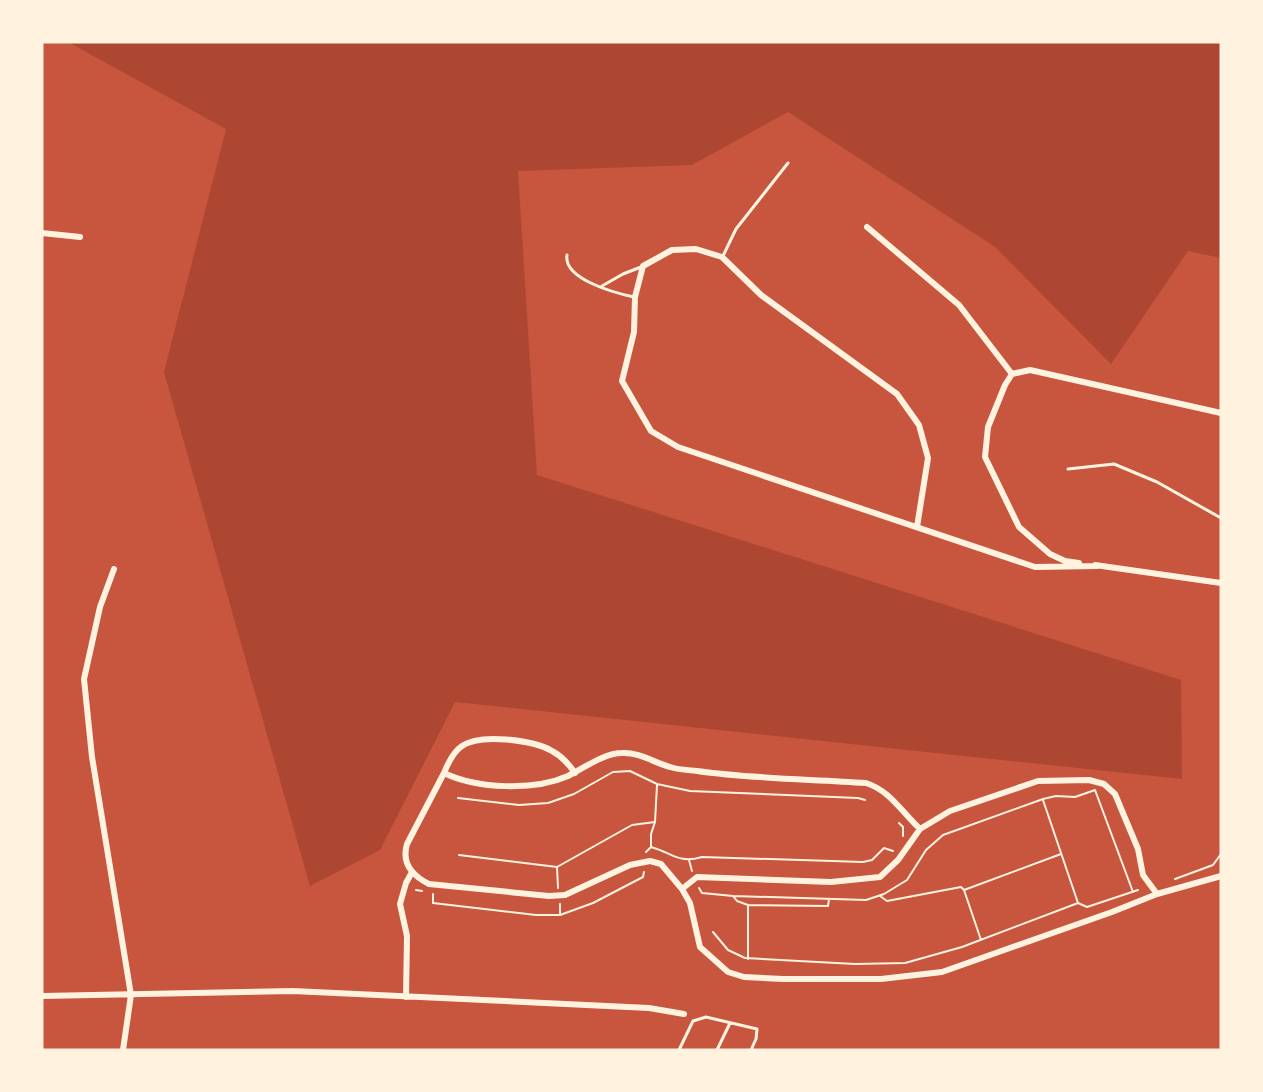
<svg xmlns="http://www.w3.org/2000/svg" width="1263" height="1092" font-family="'DM Sans',sans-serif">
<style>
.green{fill:#ae4732}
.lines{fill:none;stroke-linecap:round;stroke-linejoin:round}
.path{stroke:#fff3e0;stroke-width:2}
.service{stroke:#fff3e0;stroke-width:3}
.minor{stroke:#fff3e0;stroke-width:6}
</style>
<rect width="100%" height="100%" fill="#c8553d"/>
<path class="green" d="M68,42h1153v216l-33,-7 -77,113 -116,-117 -207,-135 -96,53 -174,6 19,304 644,205 1,99 -727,-77 -75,148 -70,36 -146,-514 62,-243z"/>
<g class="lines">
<path class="path" d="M458,798l61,7 29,-2 26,-9 39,-22 17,-1 27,13 33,7 168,7 7,2
M1043,800l35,103
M899,823l4,4v9
M651,847v-13l4,-12 2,-37
M646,852l5,-5c22,6 27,17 51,10l161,5 9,-2 12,-12 9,3
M459,855l98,12 75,-42 23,-3
M689,860l3,11
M557,867l1,21
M1175,879l38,-14 8,-11
M699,888l3,5 31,3 133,4 18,-6 23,-14 19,-30 17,-15 100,-36 13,-3 19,1 20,-7 38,102
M416,890l6,1
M964,890l17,50
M433,894v9l103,12h24l33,-12 50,-26 1,-5
M733,896l4,5 11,4v54
M880,896l7,5 74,-14 3,3 97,-36
M560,904v11
M748,905l80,1 1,-7
M713,932l15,18 17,8 110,6 50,-1 57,-16 116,-44 9,4 51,-17"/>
<path class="service" d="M567,255c-4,24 48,38 67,42
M723,256l13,-27 52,-66
M602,286l21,-12 18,-7
M1068,469l46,-5 43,18 64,36
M679,1050l14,-29 13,-4 51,12 -1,10 -5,11
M717,1050l13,-27"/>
<path class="minor" d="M867,227l92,78 53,69
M42,233l38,4
M917,527l11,-69 -9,-33 -22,-31 -136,-99 -39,-38 -26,-8 -24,1 -29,16 -8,31 -1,35 -12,49 29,50 27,16 357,120 62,-1
M1079,563l-14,-2 -15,-7 -31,-27 -34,-70 3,-30 17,-42 7,-11 18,-4 191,43
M1095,565l126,18
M114,569l-14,38 -16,72 8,78 39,238 -8,55
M444,773l-37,71c-6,20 6,32 22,40l120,12 16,-1 65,-30 20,-4 11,3 21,25
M575,773c-7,-10 -13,-17 -23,-22 -19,-11 -72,-18 -90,-5 -9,6 -14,17 -18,27 33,16 90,18 124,3 16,-8 36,-23 54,-23 17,-1 33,10 48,14 9,3 18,3 27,4 56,8 113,8 169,12 23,7 36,29 54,46
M1157,894l-45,18 -170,60 -61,7h-98l-39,-2 -16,-5 -28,-25 -10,-44 -8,-14 15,-12 134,5 49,-5 18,-17 22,-31 30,-18 88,-30 51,-1 15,4 11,10 23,55 5,26 14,19 64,-18
M42,996l251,-5 356,17 35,6
M406,997l1,-61 -7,-32 6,-21 6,-11"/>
</g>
<rect width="1263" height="1092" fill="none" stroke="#fff3e0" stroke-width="87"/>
</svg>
